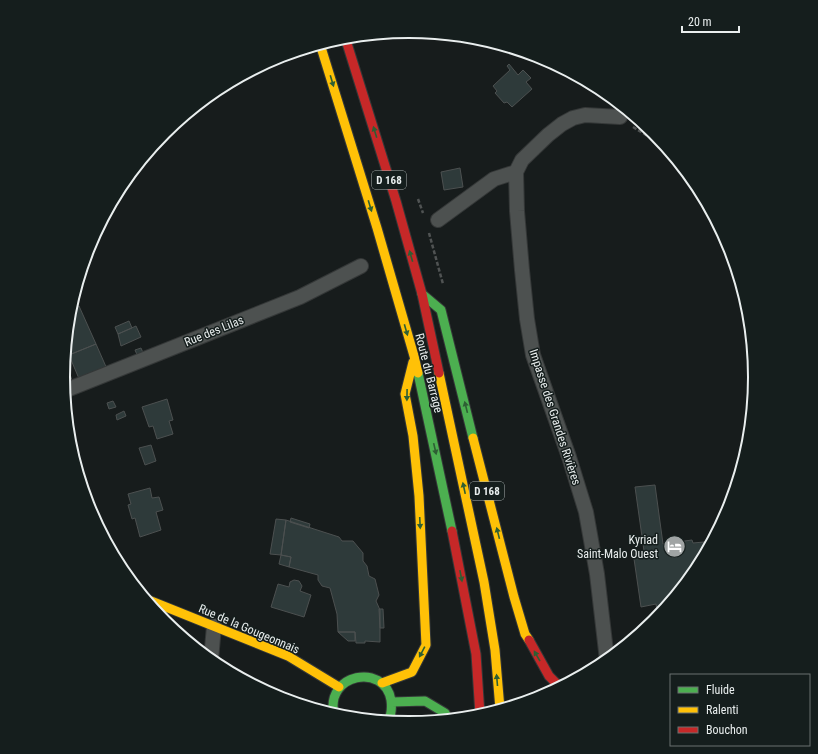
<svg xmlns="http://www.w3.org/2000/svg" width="818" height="754" font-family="'Roboto Condensed',sans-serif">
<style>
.building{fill:#2e3a3a;stroke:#4c5050}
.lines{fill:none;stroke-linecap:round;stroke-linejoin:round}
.street-casing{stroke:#353838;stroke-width:16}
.fast-casing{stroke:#353838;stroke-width:11}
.slow-casing{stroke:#353838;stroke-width:11}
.jam-casing{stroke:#353838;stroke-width:11}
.path{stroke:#505353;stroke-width:2.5;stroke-dasharray:4 2;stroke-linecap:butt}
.street{stroke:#4d5150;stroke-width:14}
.fast{stroke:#4caf50;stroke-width:9}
.slow{stroke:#ffc107;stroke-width:9}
.jam{stroke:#c62828;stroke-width:9}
.oneway{fill:#2e5f34}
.labels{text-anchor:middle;stroke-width:3;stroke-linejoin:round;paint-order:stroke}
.shield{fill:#151e1d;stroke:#a9b0af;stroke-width:1}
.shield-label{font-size:11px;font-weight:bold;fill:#e9eeee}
.street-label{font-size:12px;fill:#e9eeee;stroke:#151e1d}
.poi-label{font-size:12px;fill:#e9eeee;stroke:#151e1d;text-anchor:end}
.rim{fill:none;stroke:#e9eeee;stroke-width:2}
</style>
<rect width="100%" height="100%" fill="#171c1c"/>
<path class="building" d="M509,64l9,11 5,-5 8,8 -5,4 6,7 -20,18 -5,-5 -3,1 -9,-10 2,-2 -4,-5 17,-16 -3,-4z
M460,168l3,19 -19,3 -3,-18z
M695,183l2,2 4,8 -9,-4z
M79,306l17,38 -27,11 -3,-8 1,-10 2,-1 -2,-4 3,-22z
M129,321l3,7 -14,6 -3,-7z
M136,326l5,11 -20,9 -3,-12z
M96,344l11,25 -27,12 -11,-26z
M141,348l3,7 -6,2 -3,-7z
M69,371l3,9 -8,3 -1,-10z
M167,399l6,21 -4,1 4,13 -16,5 -4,-13 -4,1 -7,-20z
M113,401l3,6 -7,2 -2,-6z
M124,411l2,5 -9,4 -1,-5z
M151,445l5,16 -11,4 -6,-17z
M655,485l8,59 29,-4 1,3 11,-1 2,11 -9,16 -39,47 -2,-12 -15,3 -8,-55 11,-1 -9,-64z
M150,488l2,10 7,-1 4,13 -7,2 5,18 -21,7 -5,-19 -3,1 -4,-14 3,-1 -3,-10z
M291,518l19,6 -1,4 -19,-6z
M276,519l10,1 -5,35 -11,-1z
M286,520l53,17 3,4h11l10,12v8l4,5 2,10 6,3 4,16 -3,6 4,9v32l-15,-1v2h-9l-1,-11h-17l-1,-18 -7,-26 -8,-2 -4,-6v-5l-29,-8 2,-10 -10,-2z
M711,541v1l-5,11 -2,-11z
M281,555l10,2 -2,10 -10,-3z
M294,580l5,1 3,5 -2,5 11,4 -7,22 -33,-10 7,-23 11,3 1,-5z
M379,609h4l1,19h-4z
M338,632h17v9h-7z"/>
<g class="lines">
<defs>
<path id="street" d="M438,220l56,-41 22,-7
M64,391l236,-94 61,-31
M211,660l3,-34
M607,660l-10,-86 -11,-62 -17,-55 -36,-102 -6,-36 -5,-49 -5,-59 -1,-39 6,-12 26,-25 14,-11 11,-6 12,-3 35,2"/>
<path id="fast" d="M422,294l19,16 32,128
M418,373l34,158
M392,702l33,-1 20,12 3,6
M334,714c-9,-40 50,-52 57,-14 1,8 1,14 -3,21"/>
<path id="slow" d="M320,44l57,184 37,128 4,17
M439,373l45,209 11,68 5,59
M473,438l41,159 11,37 4,6
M146,599l142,57 51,31
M382,683l30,-11 14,-27 -7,-149 -6,-60 -8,-42 8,-32"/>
<path id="jam" d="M345,37l51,164 26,93 17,79
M452,531l24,123 4,61
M529,640l20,36 11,11"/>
</defs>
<use href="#street" class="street-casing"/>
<use href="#fast" class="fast-casing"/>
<use href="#slow" class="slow-casing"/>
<use href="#jam" class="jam-casing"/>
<path class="path" d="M633,127l34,21
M418,199l5,14
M429,233l14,51"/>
<use href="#street" class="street"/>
<use href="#fast" class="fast"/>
<use href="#slow" class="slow"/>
<use href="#jam" class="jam"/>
</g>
<defs><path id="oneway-solid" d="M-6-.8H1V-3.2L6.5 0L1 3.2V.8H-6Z"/></defs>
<g class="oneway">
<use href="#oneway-solid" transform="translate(332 81) rotate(73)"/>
<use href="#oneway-solid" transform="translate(375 132) rotate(-107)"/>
<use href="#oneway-solid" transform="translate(370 206) rotate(73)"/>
<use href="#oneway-solid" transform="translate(411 256) rotate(-106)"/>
<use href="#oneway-solid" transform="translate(406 330) rotate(74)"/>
<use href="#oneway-solid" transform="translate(407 395) rotate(91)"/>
<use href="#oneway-solid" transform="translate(466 407) rotate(-104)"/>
<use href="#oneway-solid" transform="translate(435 449) rotate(77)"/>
<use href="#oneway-solid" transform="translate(464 488) rotate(-102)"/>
<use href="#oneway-solid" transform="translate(420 523) rotate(87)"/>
<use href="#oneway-solid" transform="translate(498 533) rotate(-104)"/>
<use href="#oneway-solid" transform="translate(461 576) rotate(79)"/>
<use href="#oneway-solid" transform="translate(422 652) rotate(118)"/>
<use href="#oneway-solid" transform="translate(537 656) rotate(-120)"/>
<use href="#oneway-solid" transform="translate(497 680) rotate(-95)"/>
</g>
<defs>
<symbol id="hotel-disc" viewBox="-11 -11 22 22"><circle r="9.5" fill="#a0a4a4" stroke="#151e1d"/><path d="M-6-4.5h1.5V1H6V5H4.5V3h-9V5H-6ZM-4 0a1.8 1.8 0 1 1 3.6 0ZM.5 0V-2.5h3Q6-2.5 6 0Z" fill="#fff"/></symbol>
</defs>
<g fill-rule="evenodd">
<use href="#hotel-disc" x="662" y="534" width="25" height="25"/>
</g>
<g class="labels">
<g class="shield">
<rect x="372" y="171" width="34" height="18" rx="3"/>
<rect x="470" y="482" width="34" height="18" rx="3"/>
</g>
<g class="shield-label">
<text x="389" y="184">D 168</text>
<text x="487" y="495">D 168</text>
</g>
<g class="street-label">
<text transform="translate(214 331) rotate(-22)" y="4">Rue des Lilas</text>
<text transform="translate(429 373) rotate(76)" y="4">Route du Barrage</text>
<text transform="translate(555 417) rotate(72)" y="4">Impasse des Grandes Rivières</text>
<text transform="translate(249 629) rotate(23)" y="4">Rue de la Gougeonnais</text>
</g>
<g class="poi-label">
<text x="658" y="544">Kyriad<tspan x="658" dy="14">Saint-Malo Ouest</tspan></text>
</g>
</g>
<path d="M0 0H818V754H0ZM70 377a339 339 0 1 1 678 0a339 339 0 1 1-678 0Z" fill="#151e1d" fill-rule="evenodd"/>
<path class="rim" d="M70 377a339 339 0 1 1 678 0a339 339 0 1 1-678 0Z"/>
<rect x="670" y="674" width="140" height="72" fill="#151e1d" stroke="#6a7171"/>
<rect x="678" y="687" width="20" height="6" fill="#4caf50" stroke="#6a7171"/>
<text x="706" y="694" font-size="12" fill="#e9eeee">Fluide</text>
<rect x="678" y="707" width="20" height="6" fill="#ffc107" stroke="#6a7171"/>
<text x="706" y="714" font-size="12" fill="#e9eeee">Ralenti</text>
<rect x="678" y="727" width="20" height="6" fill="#c62828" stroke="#6a7171"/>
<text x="706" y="734" font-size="12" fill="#e9eeee">Bouchon</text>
<path d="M682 26v6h57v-6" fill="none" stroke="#e9eeee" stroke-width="2"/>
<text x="688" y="26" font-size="12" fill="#e9eeee" stroke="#151e1d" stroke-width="3" paint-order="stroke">20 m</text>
</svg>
